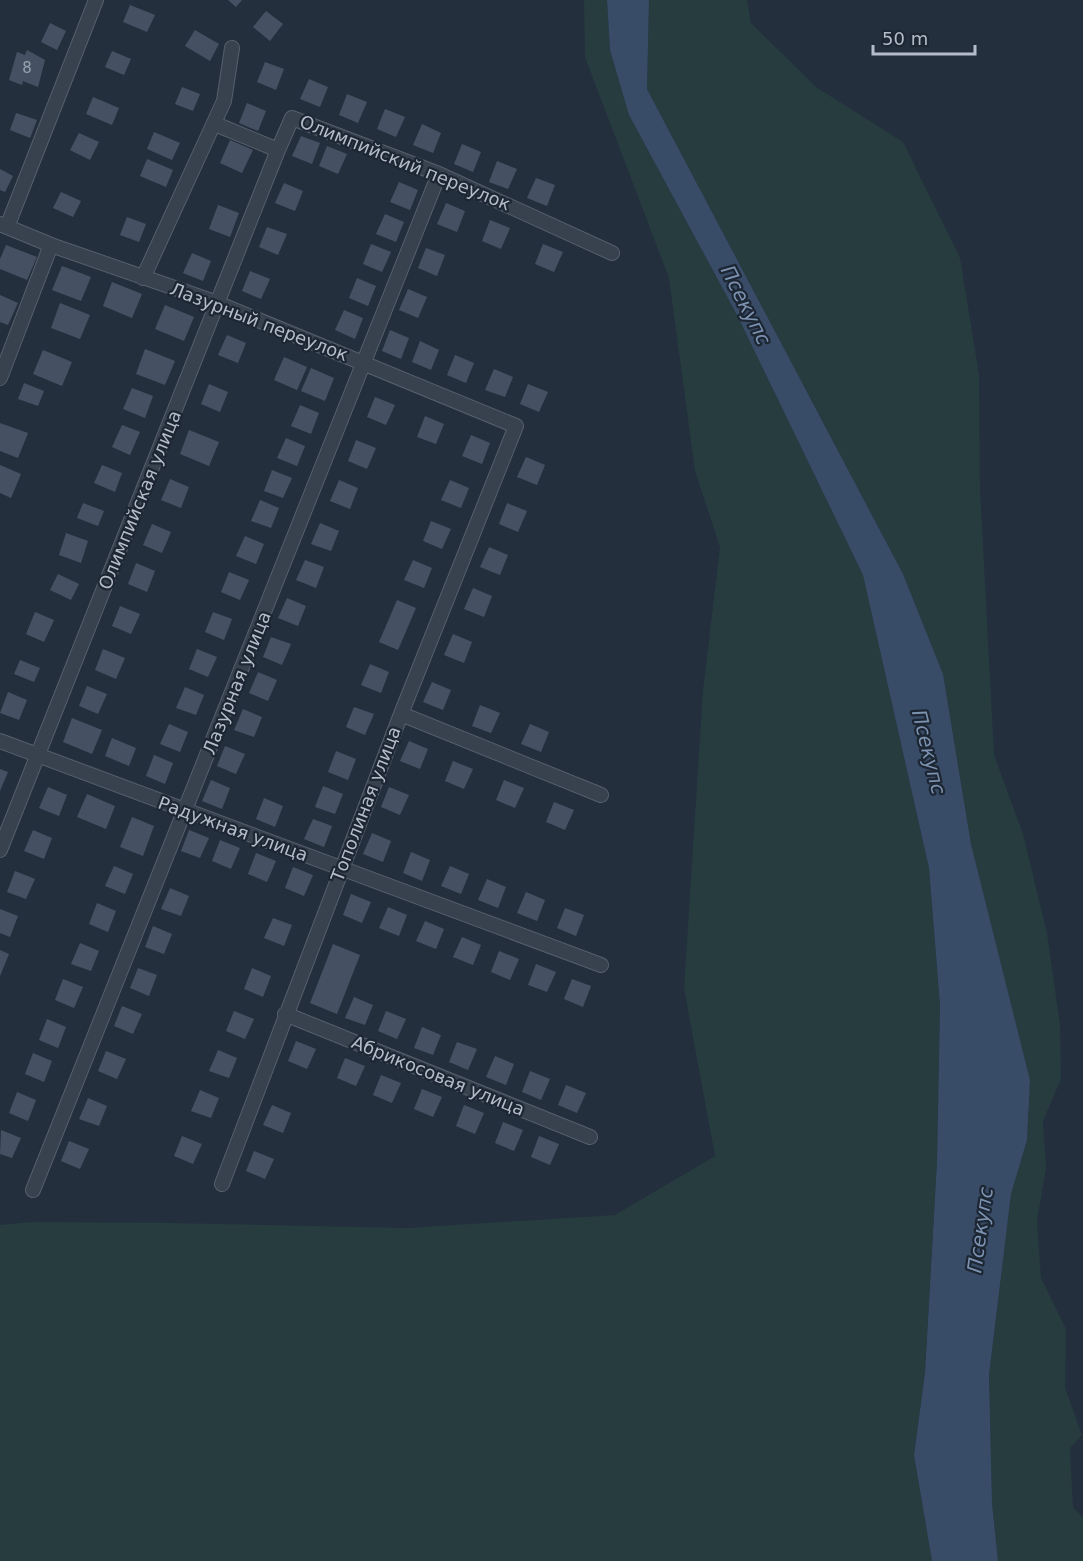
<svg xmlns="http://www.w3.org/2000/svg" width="1083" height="1561" font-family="'DejaVu Sans',sans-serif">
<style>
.green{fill:#263c3f}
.water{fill:#394c67}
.building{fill:#455162}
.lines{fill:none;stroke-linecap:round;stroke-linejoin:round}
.minor-casing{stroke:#565f6c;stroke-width:16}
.minor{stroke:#38414e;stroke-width:14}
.labels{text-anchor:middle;stroke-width:4.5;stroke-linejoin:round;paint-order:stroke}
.number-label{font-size:15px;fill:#98a1af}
.street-label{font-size:18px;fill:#b4bcc9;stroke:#1d2633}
.water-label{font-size:20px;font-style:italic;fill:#7c92b1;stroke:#1d2633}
</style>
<rect width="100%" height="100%" fill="#242f3e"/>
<path class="green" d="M584,0h23l3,50 19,65 108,200 126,260 66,293 11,137 -3,157 -12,211 -11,82 18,106h-932v-336l32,-3 138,1 237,5 208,-13 100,-59 -31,-168 19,-297 17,-144 -25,-76 -26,-193 -84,-221z
M649,0h98l4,23 65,64 87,55 57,116 19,117 1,114 14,266 29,79 24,99 13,92 1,54 -18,42 3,47 -9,53 4,57 25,51 -1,59 17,47 -12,13 3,60 10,9v44h-85l-6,-58 -3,-128 22,-181 16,-54 3,-60 -59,-236 -28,-170 -40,-100 -256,-485z"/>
<path class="water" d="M607,0h42l-2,89 256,485 40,100 28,170 59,236 -3,60 -16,54 -22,181 3,128 6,58h-66l-18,-106 11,-82 12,-211 3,-157 -11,-137 -66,-293 -126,-260 -108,-200 -19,-65z"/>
<path class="building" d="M228,0h14l-6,7z
M130,5l25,10 -8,17 -24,-10z
M266,11l17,13 -13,17 -17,-14z
M50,23l16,8 -9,19 -16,-8z
M195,30l24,14 -9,17 -25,-15z
M27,50l18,10 -7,27 -15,-6 -1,4 -13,-5 8,-28 8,3z
M112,51l19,8 -7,16 -19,-8z
M265,62l19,7 -8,21 -19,-8z
M309,79l19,8 -8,20 -20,-8z
M182,87l18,7 -7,17 -18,-7z
M347,94l20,8 -9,21 -19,-8z
M93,97l26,11 -7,17 -26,-11z
M247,103l19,8 -8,20 -19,-8z
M385,109l20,8 -9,20 -19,-8z
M16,113l21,7 -7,18 -20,-8z
M422,124l19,9 -8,20 -20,-8z
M154,132l26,11 -8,17 -25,-11z
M79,133l20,9 -9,18 -20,-10z
M301,136l19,7 -8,21 -20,-8z
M230,140l23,10 -11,23 -22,-10z
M462,144l19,8 -8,20 -19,-8z
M327,146l20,8 -9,20 -19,-8z
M147,159l26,11 -7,17 -26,-11z
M497,161l20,8 -9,20 -19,-7z
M0,169l13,7 -8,16 -5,-2z
M536,178l19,7 -8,21 -20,-8z
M399,182l19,8 -8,20 -20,-8z
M284,183l19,8 -8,20 -20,-8z
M61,192l20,9 -8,16 -20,-9z
M446,203l19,8 -8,21 -20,-8z
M218,205l21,8 -9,24 -21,-8z
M385,214l19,8 -8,20 -20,-8z
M127,217l19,7 -7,18 -19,-7z
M490,220l20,8 -9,21 -19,-8z
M267,227l20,7 -9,21 -19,-8z
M371,244l20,8 -9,20 -19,-8z
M543,244l20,8 -9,20 -19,-8z
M6,245l31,12 -10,23 -27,-11v-10z
M426,248l19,7 -8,21 -19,-8z
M192,253l19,8 -8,20 -20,-8z
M62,266l29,11 -10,24 -29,-11z
M250,271l20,8 -9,20 -19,-8z
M357,278l19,8 -8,20 -19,-8z
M112,282l30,12 -10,24 -29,-12z
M408,289l19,8 -9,21 -19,-8z
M0,295l18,8 -10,22 -8,-3z
M60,303l30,12 -10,24 -29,-11z
M165,305l29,12 -10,24 -29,-12z
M344,310l19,8 -8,21 -20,-9z
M390,330l19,8 -8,21 -19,-8z
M227,335l19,8 -8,20 -20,-8z
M420,341l19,9 -8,20 -19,-8z
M145,349l30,12 -10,24 -29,-11z
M43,350l29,12 -10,24 -29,-12z
M455,355l19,8 -8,20 -19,-8z
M284,357l23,10 -10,23 -23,-10z
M311,368l23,10 -9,23 -24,-10z
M494,369l19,8 -8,20 -20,-7z
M24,383l20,8 -6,15 -20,-7z
M209,384l19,8 -8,20 -19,-8z
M528,384l20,8 -9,20 -19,-8z
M132,388l21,8 -8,22 -22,-9z
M375,397l20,8 -9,20 -19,-8z
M300,405l19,8 -8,21 -20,-8z
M425,416l19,8 -8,20 -19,-7z
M0,423l28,10 -10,25 -18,-7z
M122,425l18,7 -10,23 -18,-8z
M189,430l30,12 -10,24 -29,-12z
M471,435l19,8 -8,21 -20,-8z
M286,438l19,8 -8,20 -20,-8z
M356,440l20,8 -9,21 -19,-8z
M526,457l19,8 -8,20 -20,-8z
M0,465l21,9 -10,24 -11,-5z
M102,465l20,8 -7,19 -21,-9z
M272,470l20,8 -9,20 -19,-7z
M170,479l19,8 -8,21 -20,-8z
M339,480l19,8 -8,21 -20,-8z
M450,480l19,8 -8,20 -20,-8z
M260,500l19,8 -8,20 -20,-7z
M83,503l21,8 -6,15 -21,-8z
M507,503l20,8 -9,21 -19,-8z
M431,521l20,8 -9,20 -19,-8z
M320,523l19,8 -8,20 -20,-7z
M152,524l19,8 -9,21 -19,-8z
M66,533l22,8 -7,22 -22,-8z
M245,536l19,8 -8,20 -20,-8z
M489,547l19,8 -8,20 -20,-8z
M305,560l19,7 -8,21 -20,-8z
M413,560l19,8 -8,20 -20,-8z
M136,563l19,8 -8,21 -19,-8z
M229,572l20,8 -9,20 -19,-8z
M58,574l21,10 -8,16 -21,-10z
M473,588l19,8 -8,21 -20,-8z
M287,598l19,8 -8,20 -20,-8z
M397,600l19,8 -18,42 -19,-8z
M120,606l20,8 -9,20 -19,-8z
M35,612l19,8 -10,22 -18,-8z
M213,612l19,7 -8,21 -19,-8z
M453,634l19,8 -8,21 -20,-8z
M271,637l20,7 -9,21 -19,-8z
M103,649l22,9 -9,21 -21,-9z
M197,649l20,8 -9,20 -19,-8z
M20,660l20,8 -6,14 -20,-8z
M370,664l19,8 -8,21 -20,-8z
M258,672l19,8 -9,21 -19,-8z
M432,682l19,8 -8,20 -20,-8z
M87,686l20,8 -9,20 -19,-8z
M185,687l19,8 -8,20 -20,-7z
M8,692l19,8 -8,20 -19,-7z
M480,705l20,8 -9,20 -19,-7z
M354,707l20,7 -9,21 -19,-8z
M243,709l19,8 -8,20 -20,-7z
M72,718l30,12 -10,24 -29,-12z
M169,724l19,8 -8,20 -20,-8z
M530,724l19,8 -8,20 -20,-8z
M112,738l24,10 -7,18 -24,-10z
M409,741l19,8 -8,20 -20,-8z
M225,746l20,8 -9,20 -19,-8z
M336,751l20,8 -8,21 -20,-8z
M154,755l19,8 -8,21 -19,-8z
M453,761l20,8 -9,20 -19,-8z
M0,769l8,3 -8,19z
M211,780l19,8 -8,21 -20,-8z
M504,780l20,8 -9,20 -19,-8z
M323,786l20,8 -8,20 -20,-7z
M48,787l19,8 -8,21 -20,-8z
M389,787l20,8 -9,20 -19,-8z
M87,794l28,12 -9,23 -29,-12z
M264,798l19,8 -8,21 -19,-8z
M554,802l20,8 -9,20 -19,-8z
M132,817l22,9 -11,30 -23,-9z
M313,819l19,7 -8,21 -20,-8z
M33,830l19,8 -8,21 -20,-8z
M189,830l20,8 -9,20 -19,-7z
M372,833l19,8 -8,21 -20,-8z
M220,840l20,8 -9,21 -19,-8z
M411,852l19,8 -8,21 -19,-8z
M256,853l20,8 -9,21 -19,-8z
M114,866l19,8 -8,20 -20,-8z
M450,866l19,8 -8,20 -20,-8z
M293,867l20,8 -9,21 -19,-8z
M15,871l20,8 -9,20 -19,-7z
M487,879l19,8 -8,21 -20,-8z
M170,888l19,8 -8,20 -20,-7z
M526,892l19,8 -8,21 -20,-8z
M351,894l20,8 -9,21 -19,-8z
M97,903l19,8 -8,21 -19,-8z
M388,907l19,8 -8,21 -20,-8z
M565,908l19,7 -8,21 -19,-8z
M0,909l18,7 -8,21 -10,-4z
M273,918l19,7 -8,21 -20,-8z
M425,921l19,8 -8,20 -20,-8z
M153,926l19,8 -8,20 -19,-7z
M462,937l19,8 -8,20 -20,-8z
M80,943l19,8 -8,20 -20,-7z
M333,944l27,11 -23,59 -27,-11z
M0,950l9,4 -9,22z
M499,951l20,8 -9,21 -19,-8z
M536,964l20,8 -9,20 -19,-7z
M138,968l19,7 -8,21 -19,-8z
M252,968l19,8 -8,21 -19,-8z
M63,979l20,8 -9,21 -19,-8z
M572,979l19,7 -8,21 -19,-8z
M354,997l19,8 -8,20 -20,-7z
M122,1006l20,8 -9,20 -19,-8z
M234,1011l20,8 -9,20 -19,-8z
M386,1011l20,8 -9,20 -19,-8z
M47,1019l19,8 -8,21 -19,-8z
M422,1027l19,8 -8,20 -19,-7z
M296,1041l20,8 -9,20 -19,-8z
M457,1042l20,7 -9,21 -19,-8z
M218,1050l19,8 -8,20 -20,-7z
M106,1051l20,8 -9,20 -19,-8z
M33,1053l19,8 -8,21 -19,-8z
M495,1056l19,8 -8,21 -20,-8z
M345,1058l20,8 -9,20 -19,-8z
M530,1071l20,8 -9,21 -19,-8z
M381,1075l20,8 -9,20 -19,-8z
M566,1085l20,8 -9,20 -19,-8z
M422,1089l20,8 -9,20 -19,-8z
M200,1090l19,8 -8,20 -20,-7z
M17,1092l19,8 -8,21 -19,-8z
M88,1098l19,8 -8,20 -20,-7z
M272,1105l19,8 -8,20 -20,-8z
M464,1105l20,8 -9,21 -19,-8z
M503,1122l20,8 -9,21 -19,-8z
M1,1130l20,8 -9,20 -12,-4z
M182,1136l20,8 -9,20 -19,-8z
M539,1136l20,8 -9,21 -19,-8z
M69,1141l20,8 -9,20 -19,-8z
M254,1151l20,8 -9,20 -19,-8z"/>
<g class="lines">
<defs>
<path id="minor" d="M215,124l63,26 14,-32 147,56 173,79
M0,224l51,21 161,56 304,125 -115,288 -179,470
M7,227l89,-227
M143,278l81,-177 8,-53
M0,378l51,-133
M401,714l200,81
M0,741l601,224
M0,850l278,-700
M285,1014l305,123
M33,1190l406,-1016"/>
</defs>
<use href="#minor" class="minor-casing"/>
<use href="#minor" class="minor"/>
</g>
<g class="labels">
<g class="number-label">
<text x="27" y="73">8</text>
</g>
<g class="street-label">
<text transform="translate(405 163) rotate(22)" y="6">Олимпийский переулок</text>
<text transform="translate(259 322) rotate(21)" y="6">Лазурный переулок</text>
<text transform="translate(140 500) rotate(-68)" y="6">Олимпийская улица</text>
<text transform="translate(237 683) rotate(-68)" y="6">Лазурная улица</text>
<text transform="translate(366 804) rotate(-69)" y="6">Тополиная улица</text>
<text transform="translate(233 829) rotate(20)" y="6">Радужная улица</text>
<text transform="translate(438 1076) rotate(22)" y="6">Абрикосовая улица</text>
</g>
<g class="water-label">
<text transform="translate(746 305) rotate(63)" y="7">Псекупс</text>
<text transform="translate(929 752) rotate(76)" y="7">Псекупс</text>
<text transform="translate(980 1230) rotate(-82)" y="7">Псекупс</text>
</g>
</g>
<path d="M873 45v9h102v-9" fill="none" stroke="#b4bcc9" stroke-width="3"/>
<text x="882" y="45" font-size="18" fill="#b4bcc9" stroke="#1d2633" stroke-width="4.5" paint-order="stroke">50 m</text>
</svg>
